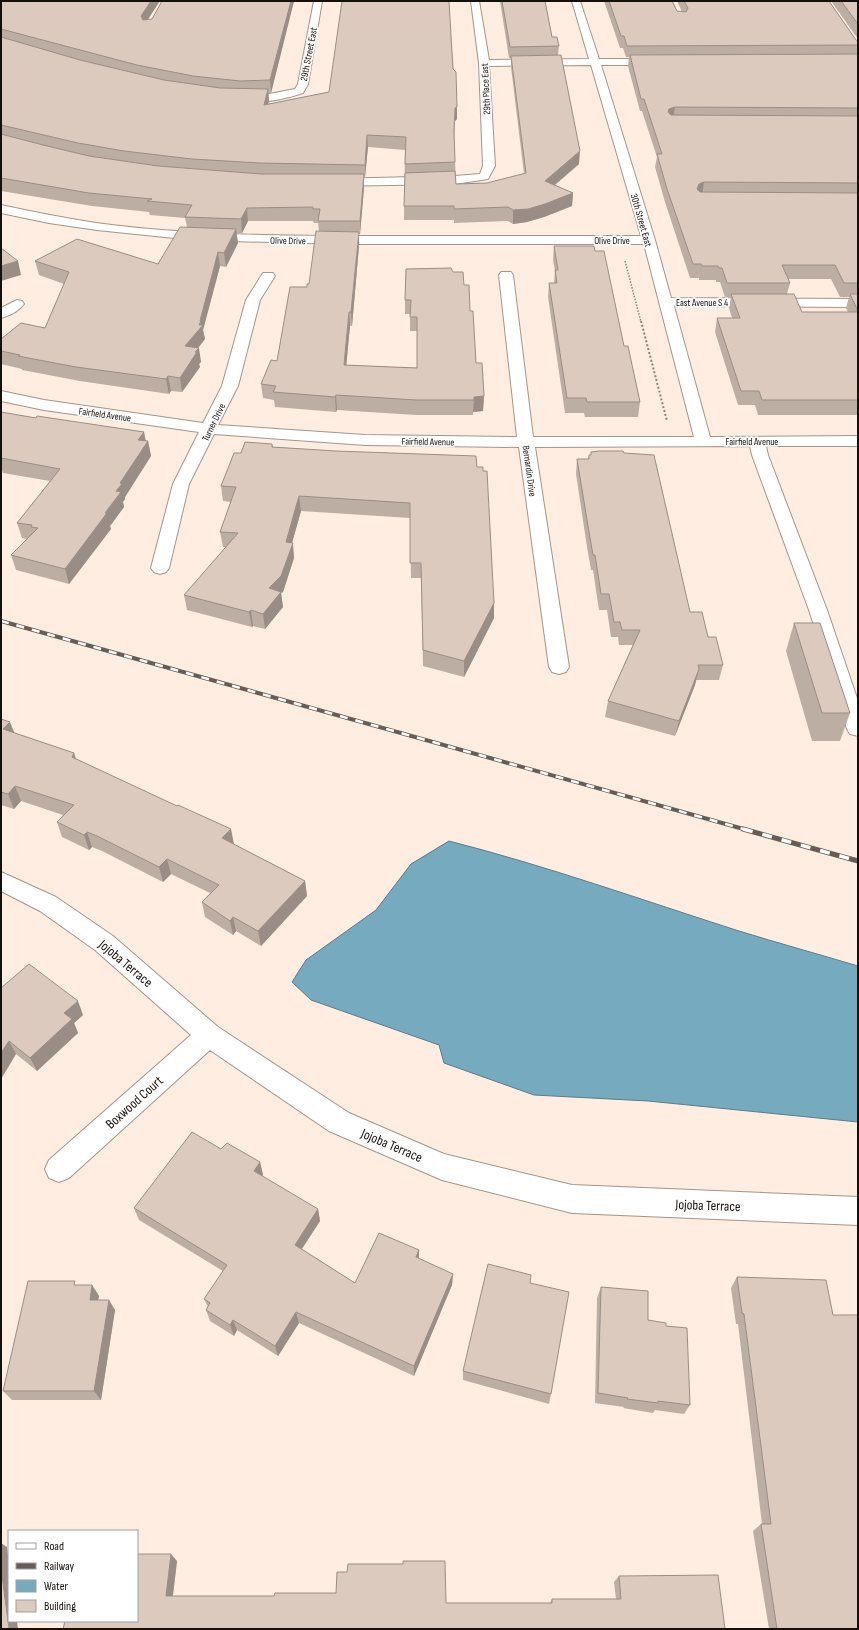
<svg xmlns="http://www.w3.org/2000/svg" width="859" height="1630" font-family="'Sofia Sans Condensed',sans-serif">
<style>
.water{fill:#76aabf;stroke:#597c89}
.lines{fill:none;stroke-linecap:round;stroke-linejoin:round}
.minor-casing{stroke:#a49489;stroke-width:2}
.path-far1{stroke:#8f837b;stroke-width:1.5;stroke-dasharray:1.5 1.5;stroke-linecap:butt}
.path{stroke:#8f837b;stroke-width:2;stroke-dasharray:2 2;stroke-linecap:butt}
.minor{fill:#fff;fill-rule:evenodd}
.rail-far1-casing{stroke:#675d56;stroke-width:4}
.rail-casing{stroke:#675d56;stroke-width:5}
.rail-far1{stroke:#fff;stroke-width:2.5;stroke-dasharray:8;stroke-linecap:butt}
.rail{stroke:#fff;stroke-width:3.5;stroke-dasharray:10;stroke-linecap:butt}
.wall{fill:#bdaea4;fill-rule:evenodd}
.shaded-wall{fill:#9a8d86}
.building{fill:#dccabf;stroke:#9a8d86}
.labels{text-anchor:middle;stroke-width:3.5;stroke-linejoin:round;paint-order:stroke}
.far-street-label{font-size:10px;fill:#16100c;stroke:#fff}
.near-street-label{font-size:14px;fill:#16100c;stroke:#fff}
</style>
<rect width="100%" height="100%" fill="#ffede1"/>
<path class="water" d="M449,841c98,25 193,59 290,90 39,12 79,23 119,35v156l-210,-21 -114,-6 -90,-32 -5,-18 -128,-45 -19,-18 14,-22 70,-50 35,-46z"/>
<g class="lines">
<defs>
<path id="minor" d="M314,1h8l-14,83 -5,9c-21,7 -47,12 -69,6l-1,-2 1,-2 4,-1h31l26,-5 3,-5z
M471,1h8l10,59 100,-1 -17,-58h8l19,58h60l5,3 -5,3h-58l54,175 16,58 187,1v8l-184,-1 36,131 148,-1v10h-92l2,9 59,155 31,91v35l-8,-2 -3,-5 -38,-119 -57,-155 -2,-9 -215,1 34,220 -3,5 -7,2 -7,-2 -3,-5 -30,-220 -154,-2 -151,-11 -25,50 -20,84 -3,4 -6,2 -6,-2 -3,-4 22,-84 26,-52 -155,-22 -43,-9v-10l43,9 159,23 19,-37 24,-86 17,-27h10l2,3 -15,24 -22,86 -20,39 147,10 152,2 -18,-162 2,-3h10l2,3 20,162h161l-50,-193h-302l-148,-4 -97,-10 -48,-7 -48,-10v-8c32,7 63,13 95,18 104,14 209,13 313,13 77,0 155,0 232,0l-50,-171 -102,1 6,100 -7,13 -33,5 -126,2 -2,-3 2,-3 4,-1 122,-3 25,-2 3,-8 -4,-103z
M17,300l5,1 2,3c-5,7 -15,12 -23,14v-10z
M1,872l55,25 57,39 105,91 131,86 95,41 128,31 286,12v28l-286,-12 -130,-33 -113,-49 -119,-81 -141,128 -10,4 -10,-4 -4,-9 4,-9 142,-125 -96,-85 -55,-39 -39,-20z"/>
</defs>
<use href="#minor" class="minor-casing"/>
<path class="path-far1" d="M625,261l16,61"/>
<path class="path" d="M641,321l26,100"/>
<use href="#minor" class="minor"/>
<defs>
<path id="rail-far1" d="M1,621l746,209"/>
<path id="rail" d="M743,829l115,32"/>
</defs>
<use href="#rail-far1" class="rail-far1-casing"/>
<use href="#rail" class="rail-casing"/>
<use href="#rail-far1" class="rail-far1"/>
<use href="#rail" class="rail"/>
</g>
<path class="wall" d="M1,1l147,19 4,-1 10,-18h132l-23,92h-3l1,8 -1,3 61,-12 122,-56 6,83 -2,2 -1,15 2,48 31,-1 37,-9 -13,-107v-9h-2l-9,-57h45l7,36 7,9 -1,9 21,109 -24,21 18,8 -1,13 -28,11 -17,5 -14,2 -5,-3 -54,2v-3h-50v-14l1,-56 -37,-3 -3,30h-1v11l-4,46h-1v12l-7,80h-2l-4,39 71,3v-37h-7v-17h-5v-14l48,-28 11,13 6,26 6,52 8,33 -1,15 -10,1v3h-57l-79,-5 -1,2 -61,-5 -1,-7 -11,-2 -2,-14 16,-23 30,-74 2,-3 10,-53 -1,-8h-4l-1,-2h-65l-6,12h-6l2,10 -12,24 -6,-1 -17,64 2,9 -7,9 3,14 -2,2 1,3 -18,25 -11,-1 -2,3 -89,-13 -58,-11v-1l-21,-5v-25l44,-11 19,-44 -25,-9 -4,-14 123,3 29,-37 -2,-9 -35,-3 -1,-3 -57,-6 -91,-15z
M604,1h68l5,10 5,1 -5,-11h152l27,39 2,1v374h-100l-3,-10h-17l-23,-73 2,-14h15l-3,-10 2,-11h-6l-5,-15h-4v-2h-17v-2h-9l-25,-76 -10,-35 2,-10 -15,-46h-2l-12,-45 1,-9h-3l-3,-9h-3zM788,279h43l9,18h9l-3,11 2,4h-46l-15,-18 3,-11z
M831,1h27v38z
M554,246l41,5 45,151 -2,15h-53l-1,-4h-19l-17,-116 1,-14h5l1,-12 -2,-11z
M1,412l35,6 108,14 2,9h2l3,15 -26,41v2l-2,3 1,5 -14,19 1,3 -42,55 -53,-14 -5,-15 16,-16 -5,-1 -5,-15 33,-42 -47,-8 -1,-3h-1z
M272,444l1,3 204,20 17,136v15l-30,59 -41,-11 -2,-88h-10l-1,-60 -109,-7 -9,32 2,15 -11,34 -2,1 2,14 -18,22 -12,-3 -1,1 -65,-17 -3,-15 42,-48h-3l-3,-15 11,-30 -8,-1 -2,-15 20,-33z
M591,452l99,160 18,25 15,28 -4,15h-23l-1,5 -20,51 -70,-19 3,-16 25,-56h-14l-1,-8h-7l-4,-27h-8l-6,-40h-2l-4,-23 -11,-73 1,-15h11l1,-4h2z
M794,623l56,90 -10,28h-28l-26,-90z
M1,719l14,14 59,20 2,6 157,85 72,37 2,15 -46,50 -25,-15 -3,4 -28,-18 -3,-15 8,-9 -39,-19 -8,8 -61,-31 -10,-4 -3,3 -27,-13 -5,-15 6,-7 -42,-14 -7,8 -13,-4z
M1,988l82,27 -9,8 4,10 -41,38 -21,-17 -15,25z
M221,1149l39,13 3,13 -1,1 56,33 2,12 -18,28 53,34 64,-33v9l34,15 -1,11 -38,91 -115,-53 -21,33 -41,-26 -3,6 -24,-15 -4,-11 2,-3 -4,-8 19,-28 -84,-51 -5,-12z
M737,1277l96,38 25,314h-795l114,-68 -4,35 273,7h104l2,-4h64l-2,-17 5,-6 106,53h44l-16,-98 8,-7h1l-24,-200h-2l-5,-36z
M530,1283l21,111 -2,10 -86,-24v-9z
M77,1285h15l7,11 -1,4 17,10 -14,90h-89l-9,-9z
M601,1287l47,33 18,6 24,79 -6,9 -29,-4 -2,3 -30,-5 1,-1 -29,-4 2,-105z"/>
<path class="shaded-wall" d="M151,1h9l-17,26 -2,-11z
M291,1h3l-23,92 -1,-13z
M268,89l1,12 -4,16 -1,-12z
M457,107v12l-2,2 -1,23 1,-36z
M675,107l-2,13 -5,-8 1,-3z
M367,135l1,12 -3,30v-12z
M580,151l-1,13 -35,30 1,-13z
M364,174v14l-4,46v-13z
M704,182l-2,14 -5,-7 2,-5z
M573,193l-1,13 -28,11 -17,5 -14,2v-14z
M247,208l1,13 -6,12 -1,-14z
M236,229l2,14 -12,24 -2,-14z
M359,232v14l-7,80 -1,-14z
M218,252l2,14 -17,64 2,9 -17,22 -3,-15 15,-25z
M18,261l3,14 -20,6v-15z
M349,312l1,14 -5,53 -1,-14z
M199,348l2,14 -2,2 1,3 -18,25 -2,-14z
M168,376l3,15 -2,3 -3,-15z
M336,395l1,15 -1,2 -1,-15z
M484,396l-1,15 -10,1 1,-15z
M144,432l2,12 2,-3 3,15 -26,41v2l-2,3 1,5 -14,19 1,3 -42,55 -4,-15 51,-78 4,-8 18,-43z
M299,496l2,15 -13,46 5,-14 1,15 -11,34 -2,1 2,14 -18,22 -2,-15 6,-26 17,-46z
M494,603v15l-30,59v-16z
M251,610l2,16 -1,1 -3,-15z
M699,669l-4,16 -20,51 4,-15z
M10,722l6,15 -13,-8z
M74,753l5,16 -7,-12z
M15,786l6,15 -7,8 -6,-15z
M231,829l3,15 -9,9 -3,-15z
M87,832l5,15 -3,3 -5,-15z
M167,859l4,15 -8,8 -4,-15z
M305,881l2,15 -46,50 -3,-15z
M233,917l3,14 -3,4 -3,-14z
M78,1001l5,14 -9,8 4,10 -41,38 -7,-13 34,-45z
M9,1041l7,13 -15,25v-26z
M260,1162l3,13 -6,9 -3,-13z
M318,1209l2,12 -23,35 -2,-11z
M419,1250v12l-3,-5z
M453,1274l-1,11 -38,91v-10z
M92,1285l7,11 -3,14 -6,-10z
M109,1300l6,10 -14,90 -7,-9z
M296,1312l3,11 -21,33 -3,-10z
M233,1320l4,10 -3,6 -4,-11z
M1,1543l6,4 2,16v58h8l1,8h-9l-8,-61z
M171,1554l6,7 -5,41 -6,-6z"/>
<path class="building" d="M1,1h150l-10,15 2,4 9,-1 10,-18h129l-21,79 -30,1 -47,-5 -56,-11 -136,-36z
M342,1h107l2,35 2,33 3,3 1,35 -2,1 -1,23 1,31 -50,2 1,-27 -39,-2 -2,30 -105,-2 -68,-4 -68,-8 -46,-8 -77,-18v-88l79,23 84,20 56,8 48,1 -4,16 65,-13z
M502,1h43l7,36h5l2,9 -49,1z
M609,1h63l5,10 9,1 2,-4 -4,-7h145l27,39 2,1v4l-231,1 -3,-10h-3z
M841,1h17v23z
M858,54v54l-183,-1 -6,2 -1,3 3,3 187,1v67l-154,-1 -5,2 -2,5 3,3 158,1v90h-14l-9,-18h-53l8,18h-63l-5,-15h-3l-1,-2h-16l-1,-2h-8l-26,-75 -10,-35h5l-18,-55h-3l-11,-44z
M561,55l19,96 -35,30 28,12 -28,11 -17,5 -15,1 -5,-3 -54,2v-3h-50l1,-33 50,-2 1,13 31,-1 39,-10 -15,-117z
M1,134l42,11 46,11 69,10 103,8h103l-4,47h-42l2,-12h-7v-2l-66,1 -6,11 -56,-2 7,-12 -45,-4 5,-2 -63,-6 -88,-15z
M180,227l56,2 -12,24 -6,-1 -18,69h1l-2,4h4l-18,21 14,2 -4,4h2l-17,26 -12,-2 -2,3 -90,-12 -58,-11 2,-1 -19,-4v-12l20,-16 24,5 24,-56 -34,-11 42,-22 81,25z
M316,231l43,1 -8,80h-2l-5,53 73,3v-51h-7l1,-17h-6l1,-31 45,-1 2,4h10l1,13h5l1,26h3l3,52h6l2,33 -10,1v3h-58l-80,-5 -1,2 -62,-5 3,-6 -15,-2 10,-24 6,1 13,-74h17v-3h2z
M554,246h40l1,5h9l20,95h4l12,56h-53l-1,-4h-19l-18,-115h8l-2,-13h3z
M1,248l17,13 -17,5z
M731,294h63l8,18h56v88h-96l-3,-9h-18l-24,-73h23z
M850,294h8v17z
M1,412l35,6 1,-2 107,16 -6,8 10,1 -28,42 2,1 -6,7 5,1 -16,21h2l-42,56 -54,-14 27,-27 -7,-1 1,-2 -15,-2 43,-54 -59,-11z
M245,442l27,2v3l64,4 140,5 1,11h6v4h4l7,132 -30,58 -41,-11 -2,-87h-11v-60l-111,-7 -13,46 7,1 -12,33 -12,12 12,4 -18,22 -12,-4 -2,2 -65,-17 54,-62 -18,-1 16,-45 -15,-1 13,-33h7z
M599,451h24l1,2 30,2 36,157h12l6,25h8l7,28h-25l1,4 -20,52 -71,-20 32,-71h-18l-2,-8h-6l-5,-28h-8l-6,-39h-2l-4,-23 -12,-73h12v-4h2v-3z
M794,623h26l30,90h-28z
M1,719l9,3 -7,7 71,24 -2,4 105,49 1,-1 53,24 -9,9 83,43 -47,50 -25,-14 -3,4 -28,-19 17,-17 -52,-26 -8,8 -62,-31 -10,-4 -3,3 -27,-13 17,-17 -59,-19 -7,8 -7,-2z
M29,964l49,37 -14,12 8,6 -42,39 -21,-17 -8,12v-65z
M192,1132l29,17 6,-6 33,19 -6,9 64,38 -23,36 60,38 24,-50 40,17 -3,7 37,17 -39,92 -118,-54 -21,34 -42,-26 -3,5 -24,-15 4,-7 -6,-4 23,-34 -93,-57z
M488,1264l43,11 -1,8 39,9 -18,102 -88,-23z
M737,1277l89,3 7,35h25v314h-795l2,-8h72v-67h34l-5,42h108l1,-3h61l1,-21h10l1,-8h55v-3h42l1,42h106v-4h69l-2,-23 99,-1 7,54h52l-16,-105h10l-27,-210 -2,-1z
M28,1281h47l-1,4h18l-2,15h19l-15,91h-91z
M601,1287l47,4v29l18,3v3l21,2 3,77 -32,-4v2l-31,-4 1,-1 -30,-5z
M1,1568l8,61h-8z"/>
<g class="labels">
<g class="far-street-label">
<text transform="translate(308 54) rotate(-79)" y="4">29th Street East</text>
<text transform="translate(485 89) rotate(-93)" y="4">29th Place East</text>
<text transform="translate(642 220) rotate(74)" y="4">30th Street East</text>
<text transform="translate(288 240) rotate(1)" y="4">Olive Drive</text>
<text x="612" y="244">Olive Drive</text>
<text x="702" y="306">East Avenue S 4</text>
<text transform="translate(105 414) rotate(8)" y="4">Fairfield Avenue</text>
<text transform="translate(213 422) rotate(-64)" y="4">Turner Drive</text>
<text transform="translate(428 441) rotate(1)" y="4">Fairfield Avenue</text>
<text x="752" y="445">Fairfield Avenue</text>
<text transform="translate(530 471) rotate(82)" y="4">Bernardin Drive</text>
</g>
<g class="near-street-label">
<text transform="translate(126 963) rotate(40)" y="5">Jojoba Terrace</text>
<text transform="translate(134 1102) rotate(-42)" y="5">Boxwood Court</text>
<text transform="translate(392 1145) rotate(23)" y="5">Jojoba Terrace</text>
<text transform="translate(708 1205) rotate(2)" y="5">Jojoba Terrace</text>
</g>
</g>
<rect width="859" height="1630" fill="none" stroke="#16100c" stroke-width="4"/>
<rect x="8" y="1530" width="130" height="92" fill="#ffffff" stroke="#a29f9e"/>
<rect x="16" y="1543" width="20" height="6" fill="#ffffff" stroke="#a29f9e"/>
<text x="44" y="1550" font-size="12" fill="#16100c">Road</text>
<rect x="16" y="1563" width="20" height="6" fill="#675d56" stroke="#a29f9e"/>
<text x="44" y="1570" font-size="12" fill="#16100c">Railway</text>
<rect x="16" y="1580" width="20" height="12" fill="#76aabf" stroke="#a29f9e"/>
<text x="44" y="1590" font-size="12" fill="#16100c">Water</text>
<rect x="16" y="1600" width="20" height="12" fill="#dccabf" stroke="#a29f9e"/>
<text x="44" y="1610" font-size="12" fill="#16100c">Building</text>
</svg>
